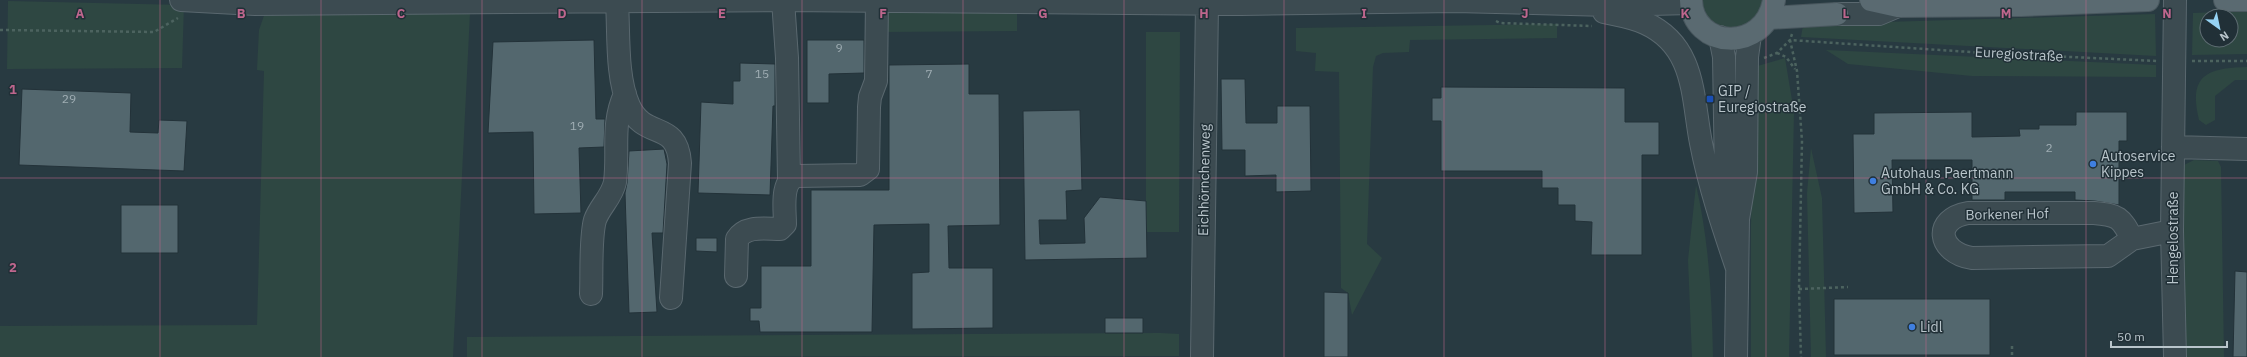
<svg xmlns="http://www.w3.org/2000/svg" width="2247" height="357" font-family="'IBM Plex Sans',sans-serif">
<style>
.green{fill:#2e4742;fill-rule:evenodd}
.building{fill:#53676e;stroke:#233239}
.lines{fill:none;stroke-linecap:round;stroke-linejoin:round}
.minor-casing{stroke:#5a686f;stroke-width:24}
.major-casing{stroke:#49575e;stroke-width:24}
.path{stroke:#4c635f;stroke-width:2.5;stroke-dasharray:3 3;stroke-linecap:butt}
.minor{stroke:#3c4b51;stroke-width:22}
.major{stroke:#5a6a71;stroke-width:22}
.grid{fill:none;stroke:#be668d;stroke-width:1;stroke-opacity:0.55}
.transit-dot{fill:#1a4fb4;stroke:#213037;stroke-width:1.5}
.shop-dot{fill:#3f7fe0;stroke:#213037;stroke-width:1.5}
.labels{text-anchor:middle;stroke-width:3;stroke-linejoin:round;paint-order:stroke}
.number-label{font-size:12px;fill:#a0aeb4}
.street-label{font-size:14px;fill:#b9c5cb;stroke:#213037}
.poi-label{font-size:14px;fill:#b9c5cb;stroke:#213037;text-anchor:start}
.grid-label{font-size:13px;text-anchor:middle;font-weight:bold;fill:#be668d;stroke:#213037;stroke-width:3;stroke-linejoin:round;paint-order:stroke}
</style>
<rect width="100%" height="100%" fill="#283a41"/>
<path class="green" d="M1700,0h63c-2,5 -3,13 -7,18 -10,13 -32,14 -45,4 -7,-6 -9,-14 -11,-22z
M8,1l176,4 -2,63 -175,1z
M267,7l203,6 -17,344h-453v-31l257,-1 7,-254 -7,-1 2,-40z
M1017,10v21l-134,1v-21z
M2247,11v43l-55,1 1,-42zM2207,16h24v24h-24z
M2155,14l1,42 -355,-19 2,-12 16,-1z
M1557,24v14l-147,2 -1,12 -26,1 -7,3 -3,11 -6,177 15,14 -30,57 -4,-22 -7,-5 -2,-216 -24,-1 1,-18 -20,-2v-23z
M1146,32h34l-1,200h-33z
M1826,50l330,15v12l-184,-1 -124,-12z
M1785,58l9,54 -5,245h-38v-133l3,-157z
M2247,67v13h-12l-20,16v24l-9,5 -7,-5c-11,-45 8,-52 48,-53z
M1811,148l11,50 4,159h-15l-4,-164z
M2194,160l24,1 3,6 3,190h-40v-192z
M1696,185c13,56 16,114 17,172h-21l-4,-97z
M1160,333l19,1v22l-712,1v-20z"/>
<path class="building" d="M594,40l2,79h9l-1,28 -25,1 2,65 -47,1 -1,-82 -45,1 5,-91z
M807,40h57v33l-35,1v29h-22z
M740,63l35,1v42h-2l-3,89 -72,-2 3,-91 32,2v-23h7z
M969,64v30h30l1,131 -52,1 1,42h44v60l-81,1v-56l17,-1v-48l-55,1 -2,107h-112l-1,-11h-9v-13h11v-42h50v-76h78v-125z
M1221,79h24l1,44h31v-17h33l1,85 -35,1v-17l-31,1v-26h-23z
M1441,87l184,1v34h34v33h-17v100h-51l1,-33 -17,-1v-16h-17v-17h-16v-17h-101v-50h-9v-23h9z
M22,89l109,4 -1,39 28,1 1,-13 28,1 -3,50 -165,-6z
M1080,110l2,80 -16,1 1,29h-28l1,24 45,-1 -1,-25 16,-21 46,4 1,57 -122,2 -2,-149z
M1972,112v25l48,-1 -1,-7h20v-4h37v-13h51v29h-8v64l-24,-4 -20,-1v-8h-70v8h-33v-40h-80l1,52 -39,1 -1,-79h21v-21z
M664,149l3,15 -4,69h-11l5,79 -28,1 -4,-120 2,-10 2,-32z
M121,205h57v48h-57z
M696,238h21v14l-21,-1z
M2235,271l12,1v85h-14z
M1324,292l24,1v64h-24z
M1834,299h156v56h-156z
M1105,318h38v15h-38z"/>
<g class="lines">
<defs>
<path id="minor" d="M181,0l74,4 528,-4 458,4 215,-3 152,4 83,-2
M783,0l4,58 2,122
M2175,0l-3,231 3,126
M617,2c2,31 -1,75 12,104 16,35 48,13 51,57l-9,135
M1604,12c14,3 28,5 41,11 51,23 47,74 56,120 8,42 22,84 36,125
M1837,14h42l19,-8
M1720,37l4,20 2,121 4,19 6,18
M2173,147l74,2
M2132,239l-24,17 -136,2c-35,-6 -39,-39 -4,-45h126c24,2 27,4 38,26l40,-8
M736,276l1,-37c9,-14 29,-10 43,-10l5,-5c0,-15 -5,-43 12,-48l63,-1 8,-6 1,-62 1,-10 6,-16 1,-80
M591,294c1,-20 -1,-56 4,-74 5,-14 17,-23 20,-38 4,-32 -4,-57 10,-88
M1202,357l5,-353
M1736,357l2,-138 8,-47 1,-115 3,-22"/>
<path id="major" d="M1691,0c1,49 74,54 83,0
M1871,0l27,6 123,-1 127,-5
M2225,0h22
M1769,18l68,-4"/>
</defs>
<use href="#minor" class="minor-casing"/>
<use href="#major" class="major-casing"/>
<path class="path" d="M1496,21l4,2 92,3
M0,30l154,2 24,-14
M1792,34l-2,6 7,31 5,70 -3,148 2,68
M1777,53l9,4 9,12
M1764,58l13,-5 13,-13 195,13 172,8
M2192,61h55
M1799,289l49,-2
M2012,346v11"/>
<use href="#minor" class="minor"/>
<use href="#major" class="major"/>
</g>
<path class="grid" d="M160,0v357M321,0v357M482,0v357M642,0v357M802,0v357M963,0v357M1124,0v357M1284,0v357M1444,0v357M1605,0v357M1766,0v357M1926,0v357M2086,0v357M0,178h2247"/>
<rect class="transit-dot" x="1706" y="95" width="8" height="8" rx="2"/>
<g class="shop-dot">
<circle cx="2093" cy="164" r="4"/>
<circle cx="1873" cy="181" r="4"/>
<circle cx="1912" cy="327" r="4"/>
</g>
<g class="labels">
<g class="number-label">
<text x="839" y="52">9</text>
<text x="762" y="78">15</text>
<text x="929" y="78">7</text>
<text x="69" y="103">29</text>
<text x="577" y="130">19</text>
<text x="2049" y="152">2</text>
</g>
<g class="street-label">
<text transform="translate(2019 54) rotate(3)" y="5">Euregiostraße</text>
<text transform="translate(1204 180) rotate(-89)" y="5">Eichhörnchenweg</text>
<text transform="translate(2007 214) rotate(-1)" y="5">Borkener Hof</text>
<text transform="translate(2173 238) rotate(-90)" y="5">Hengelostraße</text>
</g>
<g class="poi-label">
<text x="1718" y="96">GIP /<tspan x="1718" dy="16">Euregiostraße</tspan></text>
<text x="2101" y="161">Autoservice<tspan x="2101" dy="16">Kippes</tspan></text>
<text x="1881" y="178">Autohaus Paertmann<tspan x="1881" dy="16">GmbH &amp; Co. KG</tspan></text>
<text x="1920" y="332">Lidl</text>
</g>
</g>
<g class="grid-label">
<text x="80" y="18">A</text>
<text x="241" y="18">B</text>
<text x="401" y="18">C</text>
<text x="562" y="18">D</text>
<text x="722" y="18">E</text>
<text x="883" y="18">F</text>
<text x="1043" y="18">G</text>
<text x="1204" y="18">H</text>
<text x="1364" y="18">I</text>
<text x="1525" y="18">J</text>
<text x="1685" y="18">K</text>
<text x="1846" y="18">L</text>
<text x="2006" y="18">M</text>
<text x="2167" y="18">N</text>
<text x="13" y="94">1</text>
<text x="13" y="272">2</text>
</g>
<g transform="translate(2219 28) rotate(147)"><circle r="19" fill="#213037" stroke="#5e6c72"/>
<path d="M0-3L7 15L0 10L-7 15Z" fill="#96d3f4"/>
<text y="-6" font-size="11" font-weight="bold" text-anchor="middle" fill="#b9c5cb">N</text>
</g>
<path d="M2111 341v6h116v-6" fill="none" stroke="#b9c5cb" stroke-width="2"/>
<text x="2117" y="341" font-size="12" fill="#b9c5cb" stroke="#213037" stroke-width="3" paint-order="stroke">50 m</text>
</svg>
